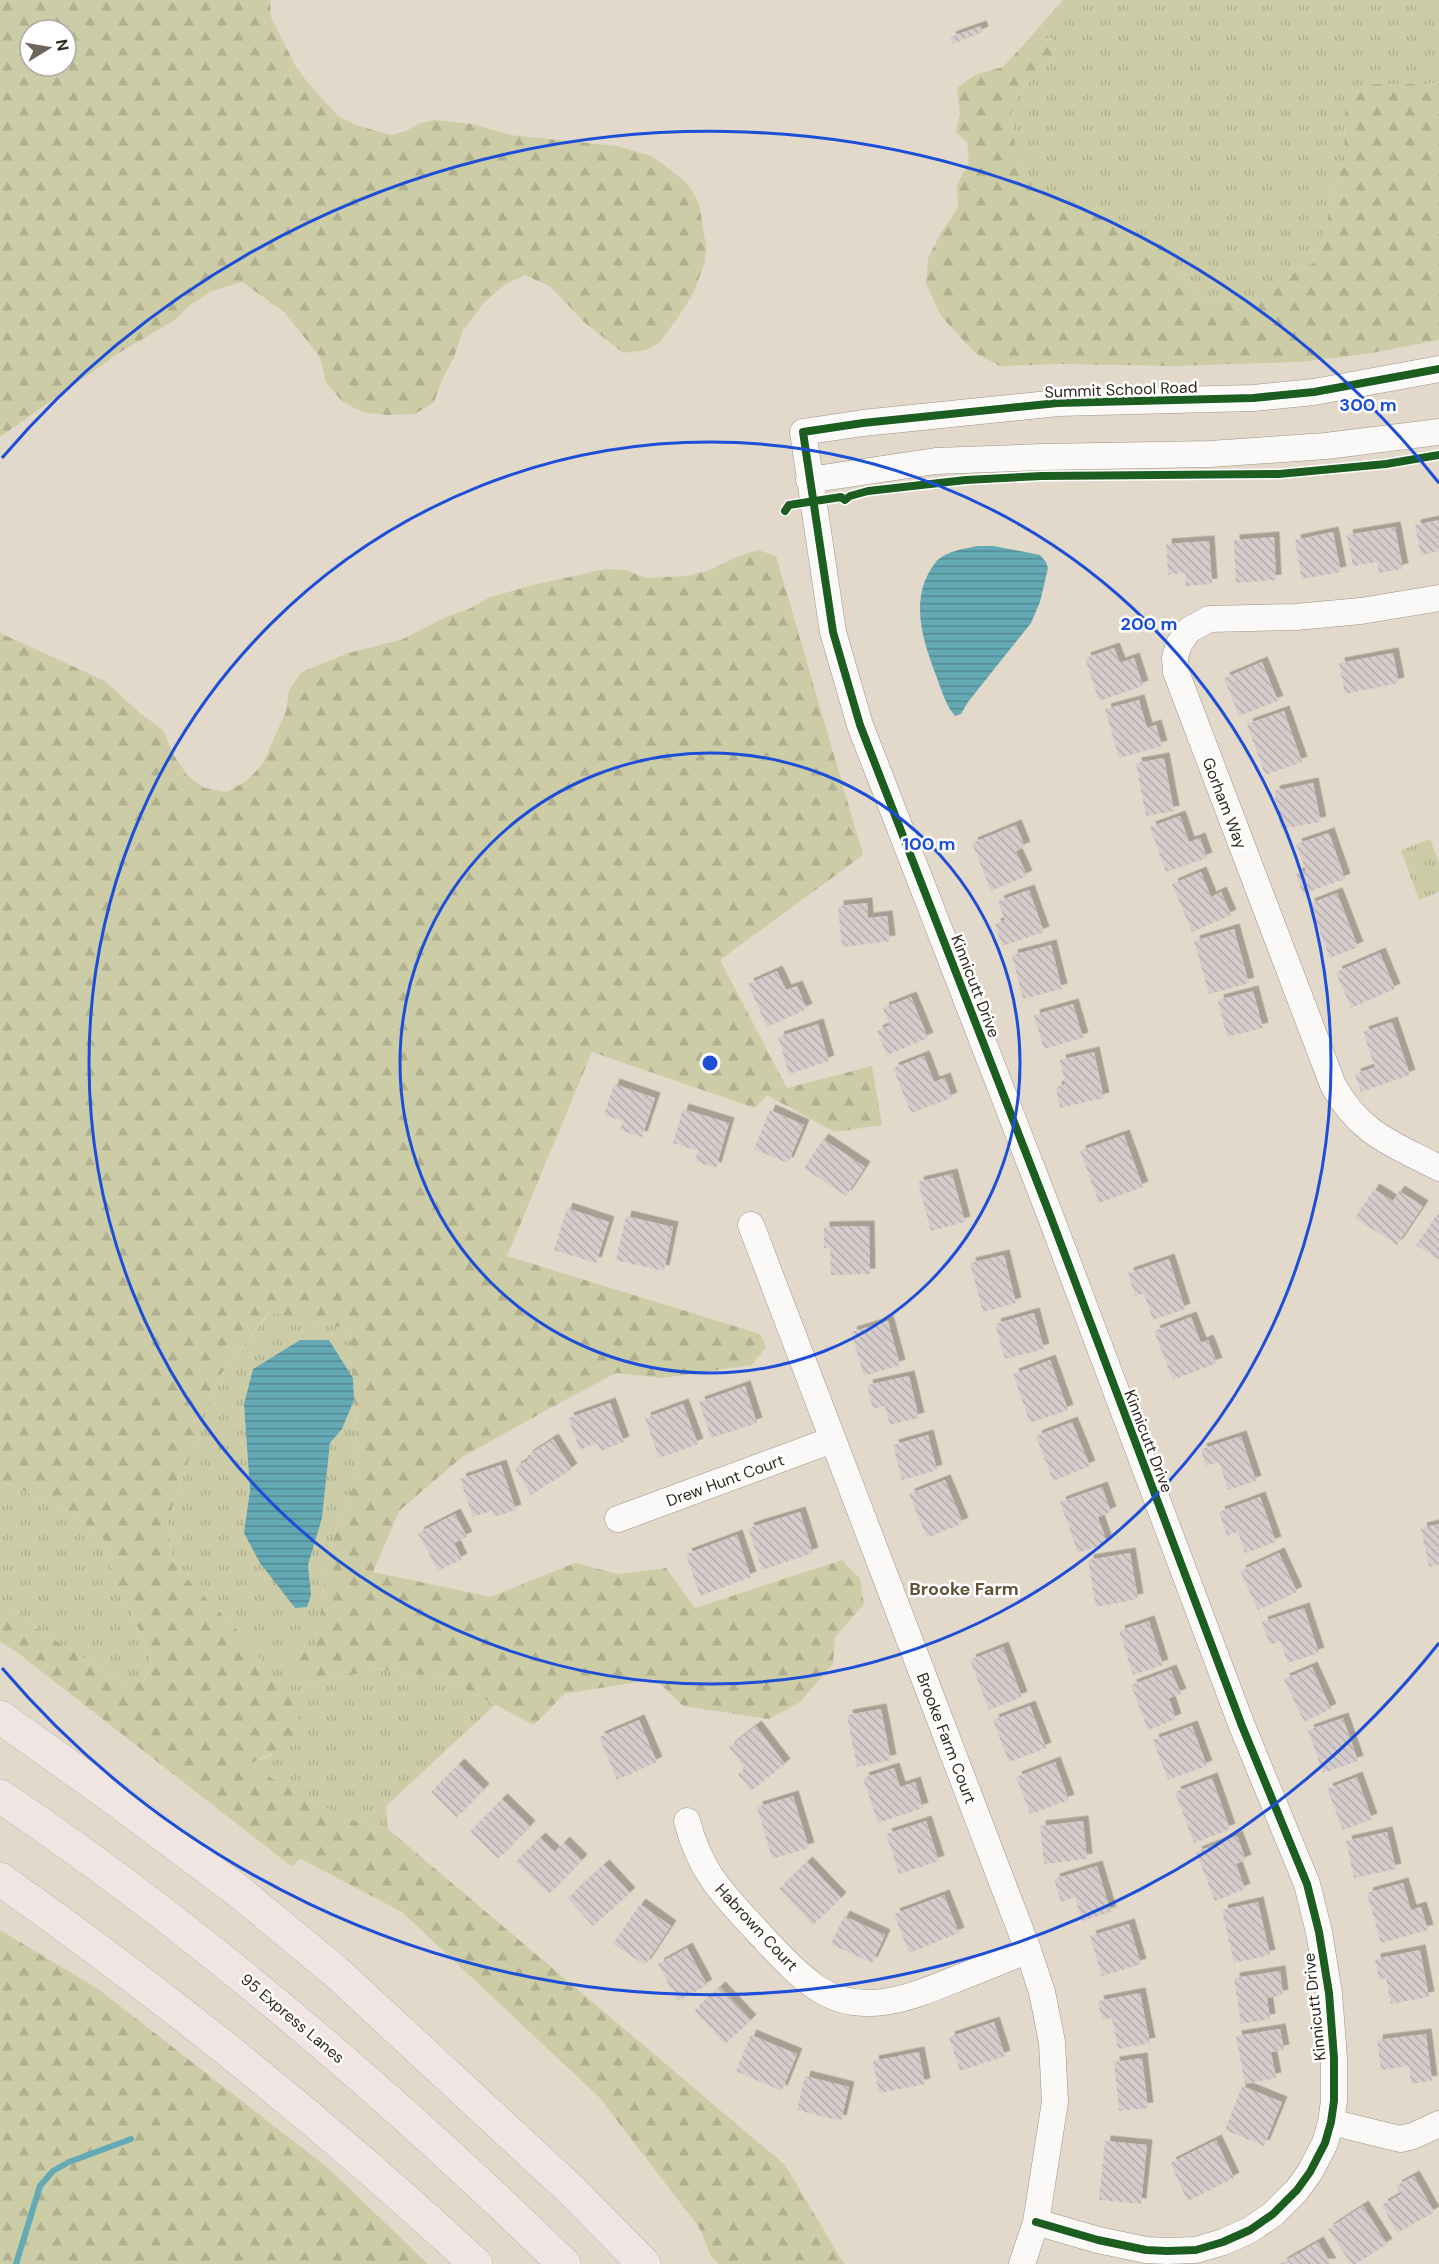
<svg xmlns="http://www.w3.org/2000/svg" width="1439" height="2264" font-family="'DM Sans',sans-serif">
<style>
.grass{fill:url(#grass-tufts)}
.forest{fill:url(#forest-firs);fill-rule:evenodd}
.water{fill:url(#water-rules)}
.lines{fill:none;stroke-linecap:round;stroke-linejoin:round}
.stream{stroke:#65a9b4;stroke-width:6}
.building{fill:url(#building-back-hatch);filter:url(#shadow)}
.minor-casing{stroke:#9a9387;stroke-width:27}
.highway-casing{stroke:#bbb7ae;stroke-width:34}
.minor{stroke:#fbf9f7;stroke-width:26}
.highway{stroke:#f0e5e3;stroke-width:33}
.cycleway-casing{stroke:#fff;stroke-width:11}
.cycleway{stroke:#1b5e20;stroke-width:8}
.ring{fill:none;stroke:#1d4ed8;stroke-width:3}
.labels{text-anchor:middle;stroke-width:5;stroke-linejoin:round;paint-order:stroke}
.street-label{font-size:16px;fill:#2e281d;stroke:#fff}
.neighbourhood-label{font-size:18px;font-weight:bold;fill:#61523a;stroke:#fff}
.centre{fill:#1d4ed8;stroke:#fff;stroke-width:3}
.ring-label{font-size:18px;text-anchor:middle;font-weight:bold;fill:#1d4ed8;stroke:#fff;stroke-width:5;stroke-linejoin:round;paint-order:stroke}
</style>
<defs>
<pattern id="grass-tufts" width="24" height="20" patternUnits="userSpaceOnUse" patternTransform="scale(1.5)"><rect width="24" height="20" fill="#cccda7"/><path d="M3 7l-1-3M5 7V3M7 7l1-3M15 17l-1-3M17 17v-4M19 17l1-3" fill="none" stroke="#b0b08f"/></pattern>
<pattern id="forest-firs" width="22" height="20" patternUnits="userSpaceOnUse" patternTransform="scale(1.5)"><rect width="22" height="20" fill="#cccda7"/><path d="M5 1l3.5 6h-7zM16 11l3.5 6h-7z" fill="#b0b08f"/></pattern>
<pattern id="water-rules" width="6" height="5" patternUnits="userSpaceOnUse" patternTransform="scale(1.5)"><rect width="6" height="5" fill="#65a9b4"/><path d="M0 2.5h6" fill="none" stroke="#548a92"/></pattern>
<pattern id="building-back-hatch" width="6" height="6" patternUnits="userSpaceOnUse" patternTransform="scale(1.5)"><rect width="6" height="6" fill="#d5cccb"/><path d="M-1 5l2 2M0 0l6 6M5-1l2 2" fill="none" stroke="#b7afae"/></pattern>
<filter id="shadow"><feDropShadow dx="5.5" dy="-5.5" stdDeviation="0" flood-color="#0004"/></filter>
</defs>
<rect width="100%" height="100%" fill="#e2d9ca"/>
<path class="grass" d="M1063,0h376v82l-11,2 -83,30 -1,48 -14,37 -3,28 -13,36 -15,7 -46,29 -29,3 -20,-3 -16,-10 -6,-17 -97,-65 -44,4 -15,-42 -10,-19 -6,-33 9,-25 38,-38 -5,-16 -25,3z
M1430,839l9,24v29l-20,8 -18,-50z
M270,1312l79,17 4,49 -24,-38 -85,64 6,86 -6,43 67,62 -3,-30 14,-47 8,-75 12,-14 12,-29 5,69 -30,82 -13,94 -32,7 25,32 70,-15 65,9 51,27 -109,101 2,23 -44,-11 -97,-53 25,-10 -29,-119 -62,-62 -9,-19 -5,-33 51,-144z
M0,1479l74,36 29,24 5,27 39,80 4,18 -9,20 -20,-3 -76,-46 -46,-36z"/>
<path class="forest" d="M0,0h270l1,17 24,48 13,18 30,33 18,9 34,10 16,-4 14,-8 15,-3 38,4 37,11 106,11 36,10 35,27 12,20 7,43 -1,16 -13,34 -15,23 -18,24 -13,7 -23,3 -39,-31 -33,-35 -26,-12 -21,10 -20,18 -21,27 -9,27 -12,23 -8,22 -19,12 -25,1 -25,-2 -22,-11 -17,-19 -6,-26 -36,-45 -42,-30 -30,9 -21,13 -16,16 -56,33 -119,84zM30,30h36v36h-36z
M1052,38l5,16 -38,38 -9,25 6,33 10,19 15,42 18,-10 26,6 50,33 18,-5 19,22 10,15 6,17 16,10 20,3 28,-3 47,-29 15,-7 13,-36 3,-28 14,-37 1,-48 3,-18 18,-12h61l12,-2v258l-73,14 -67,8 -125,4 -111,-2 -63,2 -25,-13 -34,-37 -15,-32 2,-26 13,-25 17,-25 -1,-23 12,-23 -2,-20 -11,-10 4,-18 -3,-26 18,-13 28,-8 24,-26z
M758,550l18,6 87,299 -143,105 67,128 85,-22 10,59 -47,7 -68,-37 -12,13 -163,-56 -85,204 253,78 6,13 -14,18 -89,13 -47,-5 -60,32 -94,52 -63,54 -26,61 118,25 84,-34 43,11 48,-6 29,40 147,-48 18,19 4,25 -29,33 -2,27 -34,39 -30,16 -86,-13 -28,-27 -91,15 -30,31 -90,-47 -65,-9 -70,15 -26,-32 33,-8 13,-93 30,-82 -10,-140 -80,-17 -51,66 -51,144 5,33 9,18 62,63 53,70 4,19c-14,27 -28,27 -52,40l96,53 44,11 397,336 59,99h-125l-8,-8 -12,-29 -100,-130 -197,-185 -101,-53 -10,7 -273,-213 -18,-12v-42l46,36 76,46 21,2 8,-19 -4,-18 -39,-80 -5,-27 -29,-24 -74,-36v-846l105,48 35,32 23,17 10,24 14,21 17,13 23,4 21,-12 15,-17 23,-52 3,-21 13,-18 46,-19 53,-13 45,-23 21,-7 23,-13 47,-13 69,-15 19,1 21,8 41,-2 23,-6 26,-13z
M0,1930l98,59 230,179 100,96h-428z"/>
<path class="water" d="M978,546h16l46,9 6,7 2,6 -8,34 -9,21 -63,79 -7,12 -6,2c-9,-11 -13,-24 -18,-38 -14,-37 -29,-79 -2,-115 10,-12 28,-14 43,-17z
M300,1340h29l24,38 1,22 -12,29 -12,14 -8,75 -14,47 3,30 -4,12 -12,1 -35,-45 -16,-30 6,-43 -6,-86 9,-35z"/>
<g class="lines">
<path class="stream" d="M16,2264l24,-78 13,-15 16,-9 62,-23"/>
</g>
<path class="building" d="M981,26l2,6 -30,12 -3,-7z
M1439,520v31l-18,4 -6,-30z
M1395,527l8,42 -24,4 -2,-11 -24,4 -6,-31z
M1333,532l8,40 -39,7 -7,-39z
M1274,537l2,43 -40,3 -2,-43z
M1209,541l3,43 -26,2 -1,-13 -17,2 -2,-31z
M1114,648l6,15 14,-5 9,28 -44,15 -14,-43z
M1393,653l6,30 -54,11 -6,-31z
M1262,662l16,39 -39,15 -15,-38z
M1139,700l8,28 9,-3 6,21 -43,12 -14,-49z
M1284,711l18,51 -37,13 -18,-51z
M1164,758l10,53 -28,5 -10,-53z
M1313,783l8,39 -40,7 -7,-38z
M1180,816l9,26 11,-4 7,20 -41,14 -16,-45z
M1016,825l9,22 -9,4 11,25 -36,15 -19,-48z
M1329,833l16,46 -42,15 -7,-20 10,-3 -10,-27z
M1201,872l10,25 10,-5 10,23 -39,17 -20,-48z
M1029,890l15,42 -42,14 -7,-22 10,-4 -7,-19z
M1337,893l21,54 -28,11 -21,-54z
M867,903l1,15 19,-2 3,25 -48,6 -4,-41z
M1234,929l15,54 -40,11 -15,-53z
M1051,945l11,44 -39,10 -11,-44z
M1380,953l15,36 -44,19 -15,-36z
M777,971l9,19 11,-4 10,23 -40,18 -19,-43z
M1253,991l10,37 -36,9 -9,-37z
M911,997l17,41 -41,17 -10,-24 13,-6 -7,-17z
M1073,1004l10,34 -39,11 -10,-34z
M1392,1022l18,53 -49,17 -6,-18 20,-7 -12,-35z
M818,1024l11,37 -40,13 -11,-37z
M1094,1052l10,46 -44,10 -4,-21 9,-3 -5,-24z
M924,1056l10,26 11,-4 7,20 -41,15 -18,-45z
M614,1084l41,14 -13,39 -22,-7 3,-9 -19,-6z
M683,1109l46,14 -13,45 -21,-7 3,-10 -25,-8z
M770,1110l34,15 -16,38 -34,-14z
M1124,1135l19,52 -44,16 -19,-52z
M823,1139l42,28 -19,29 -42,-28z
M952,1174l13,48 -34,9 -13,-49z
M1374,1189l19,12 6,-10 24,15 -26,39 -42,-27z
M567,1208l42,14 -13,41 -42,-13z
M626,1216l47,11 -9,44 -48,-11z
M1436,1216l3,2v42l-23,-15z
M869,1226l1,48 -39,1 -1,-27h-6v-21z
M1004,1255l12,48 -33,9 -13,-49z
M1169,1259l16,50 -32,11 -9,-27 -9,3 -7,-23z
M1034,1313l10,36 -39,10 -10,-35z
M1191,1317l10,26 7,-3 9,23 -44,17 -19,-49z
M888,1321l12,44 -36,11 -13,-44z
M1050,1360l18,50 -38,13 -17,-49z
M909,1376l10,42 -29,7 -5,-19 -12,3 -6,-24z
M745,1386l12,37 -46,15 -12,-36z
M610,1403l14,39 -24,9 -3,-8 -17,7 -12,-32z
M683,1404l15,40 -39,14 -14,-40z
M1072,1422l18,44 -37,15 -17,-45z
M928,1435l9,35 -35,10 -9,-35z
M1241,1436l15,45 -28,9 -9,-28 -13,4 -5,-17z
M553,1439l19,30 -41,26 -16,-27 14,-9 -2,-3z
M501,1465l15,45 -22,7 -2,-6 -19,6 -13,-38z
M945,1480l18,43 -36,15 -18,-44z
M1102,1487l9,25 -13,5 9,26 -29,10 -18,-51z
M1260,1497l16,45 -31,11 -7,-21 -11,4 -8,-24z
M800,1512l13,41 -51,17 -14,-42z
M455,1514l12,23 -13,6 8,16 -24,12 -20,-38z
M1439,1524v40l-10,3 -8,-39z
M737,1535l14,42 -51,19 -14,-42z
M1130,1553l8,46 -42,8 -8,-47z
M1279,1553l18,39 -39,18 -18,-39z
M1304,1608l15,45 -31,10 -8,-22 -10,4 -8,-23z
M1149,1621l14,44 -30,10 -14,-44z
M1003,1647l19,50 -33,13 -19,-50z
M1312,1667l19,42 -27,13 -20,-43z
M1171,1670l10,24 -12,4 7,21 -28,11 -17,-45z
M1030,1706l16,42 -37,14 -16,-42z
M881,1709l10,51 -34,7 -10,-52z
M1343,1718l15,43 -35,12 -15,-43z
M639,1720l18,42 -40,18 -18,-43z
M756,1726l29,38 -34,27 -13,-17 7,-6 -16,-21z
M1192,1726l15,40 -39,14 -15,-40z
M1055,1762l14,38 -39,14 -14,-37z
M459,1764l25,25 -28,29 -25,-26z
M894,1768l6,19 15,-5 8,26 -45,15 -15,-45z
M1357,1777l15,42 -29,11 -16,-41z
M1212,1778l18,51 -36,14 -19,-51z
M793,1796l16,52 -37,11 -15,-52z
M502,1799l28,27 -32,33 -28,-27z
M926,1821l13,40 -40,13 -13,-40z
M1083,1821l4,38 -43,5 -4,-38z
M1387,1832l9,37 -42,9 -8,-37z
M1237,1836l9,24 -10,4 9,25 -30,12 -19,-49z
M540,1838l15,14 9,-10 18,18 -33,34 -33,-32z
M807,1862l34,36 -28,27 -34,-36z
M604,1865l26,28 -37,33 -25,-28z
M1097,1866l14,46 -29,9 -7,-24 -14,5 -7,-23z
M1403,1883l8,27 10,-3 7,23 -47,13 -14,-50z
M944,1895l15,38 -50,20 -15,-39z
M1258,1902l12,53 -36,8 -12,-53z
M640,1904l31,22 -26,39 -32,-21z
M844,1916l41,19 -13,28 -41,-19z
M1129,1924l12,40 -39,12 -12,-40z
M687,1948l20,37 -29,16 -20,-37z
M1420,1950l9,47 -38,7 -5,-26 -7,2 -4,-21z
M1280,1971l3,24 -16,3 3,21 -29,5 -7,-46z
M720,1987l31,33 -26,24 -31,-33z
M1140,1993l10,50 -32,6 -6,-31 -10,2 -4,-19z
M994,2022l11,34 -45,15 -11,-34z
M1280,2029l4,21 -13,2 5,26 -31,6 -9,-48z
M1426,2034l6,47 -21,3 -2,-18 -28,4 -4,-30z
M751,2035l46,19 -15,37 -46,-20z
M919,2052l6,32 -46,9 -6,-32z
M1142,2058l6,50 -29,3 -5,-49z
M805,2076l44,11 -8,34 -44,-11z
M1242,2086l40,16 -18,44 -39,-16z
M1216,2140l18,38 -46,23 -18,-38z
M1105,2141l42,4 -6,59 -42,-4z
M1414,2176l20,36 -37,21 -15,-28 19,-11 -5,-8z
M1363,2206l24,38 -31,20h-5l-23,-35z
M1318,2242l13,22h-51z"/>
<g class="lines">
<defs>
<path id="minor" d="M809,480l127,-19 106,-4 168,-3 116,-8 113,-14
M1439,598l-78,13 -65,6 -87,2 -20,11 -10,14 -4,14 1,14 157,413c27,49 58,58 106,83
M751,1225l277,725 14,42 10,50 3,60 -19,120 -14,42
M618,1519l214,-79
M687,1821c13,51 36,73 70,110 19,20 37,41 60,57 45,30 95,9 139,-9 24,-9 48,-19 72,-29
M1331,2122l69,17 13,-3 26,-12
M1036,2222l62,18 48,10 21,1 29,-1 27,-8 27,-12 23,-16 24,-24 13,-18 15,-29 6,-21 3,-21v-43l-5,-65 -10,-61 -12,-48 -65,-158 -192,-511 -190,-490 -27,-93 -30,-200 60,-9 195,-20 195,-5 61,-6 125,-23"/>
<path id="highway" d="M0,1717l118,84 119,89 98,81 234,217 75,76
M0,1796c203,137 389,298 564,468
M0,1879c167,118 326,246 476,385"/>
</defs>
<use href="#minor" class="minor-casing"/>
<use href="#highway" class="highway-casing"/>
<use href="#minor" class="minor"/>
<use href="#highway" class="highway"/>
<defs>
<path id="cycleway" d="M785,511l4,-6 52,-8 4,3 5,-4 18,-5 98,-11 76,-4 237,-2 107,-10 53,-9
M1036,2222l62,18 48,10 21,1 29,-1 27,-8 27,-12 23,-16 24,-24 13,-18 15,-29 6,-21 3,-21v-43l-5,-65 -10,-61 -12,-48 -65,-158 -192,-511 -190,-490 -27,-93 -30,-200 60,-9 195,-20 195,-5 61,-6 125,-23"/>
</defs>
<use href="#cycleway" class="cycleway-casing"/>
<use href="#cycleway" class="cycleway"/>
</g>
<g class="ring">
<circle cx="710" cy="1063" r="310"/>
<circle cx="710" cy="1063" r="621"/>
<path d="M1439 1643A931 931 0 0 1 2 1668M2 458A931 931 0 0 1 1439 483"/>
</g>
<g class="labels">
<g class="street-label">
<text transform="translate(1121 389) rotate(-2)" y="6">Summit School Road</text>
<text transform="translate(1225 803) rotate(69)" y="6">Gorham Way</text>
<text transform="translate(976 986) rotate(69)" y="6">Kinnicutt Drive</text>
<text transform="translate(1149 1441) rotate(69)" y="6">Kinnicutt Drive</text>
<text transform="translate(725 1480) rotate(-20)" y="6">Drew Hunt Court</text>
<text transform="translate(947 1738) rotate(69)" y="6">Brooke Farm Court</text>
<text transform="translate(757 1927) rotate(47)" y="6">Habrown Court</text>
<text transform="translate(1314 2007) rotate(-96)" y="6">Kinnicutt Drive</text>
<text transform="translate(293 2018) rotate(40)" y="6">95 Express Lanes</text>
</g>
<g class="neighbourhood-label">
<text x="964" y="1595">Brooke Farm</text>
</g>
</g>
<circle cx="710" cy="1063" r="9" class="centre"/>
<g class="ring-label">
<text x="1368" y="411">300 m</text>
<text x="1149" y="630">200 m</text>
<text x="929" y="850">100 m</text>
</g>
<g transform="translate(48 48) rotate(79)"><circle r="28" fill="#ffffff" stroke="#aba9a5" stroke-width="1.5"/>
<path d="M0-4.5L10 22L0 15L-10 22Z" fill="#6d665a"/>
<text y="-9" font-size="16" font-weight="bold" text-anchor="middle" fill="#2e281d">N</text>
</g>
</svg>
